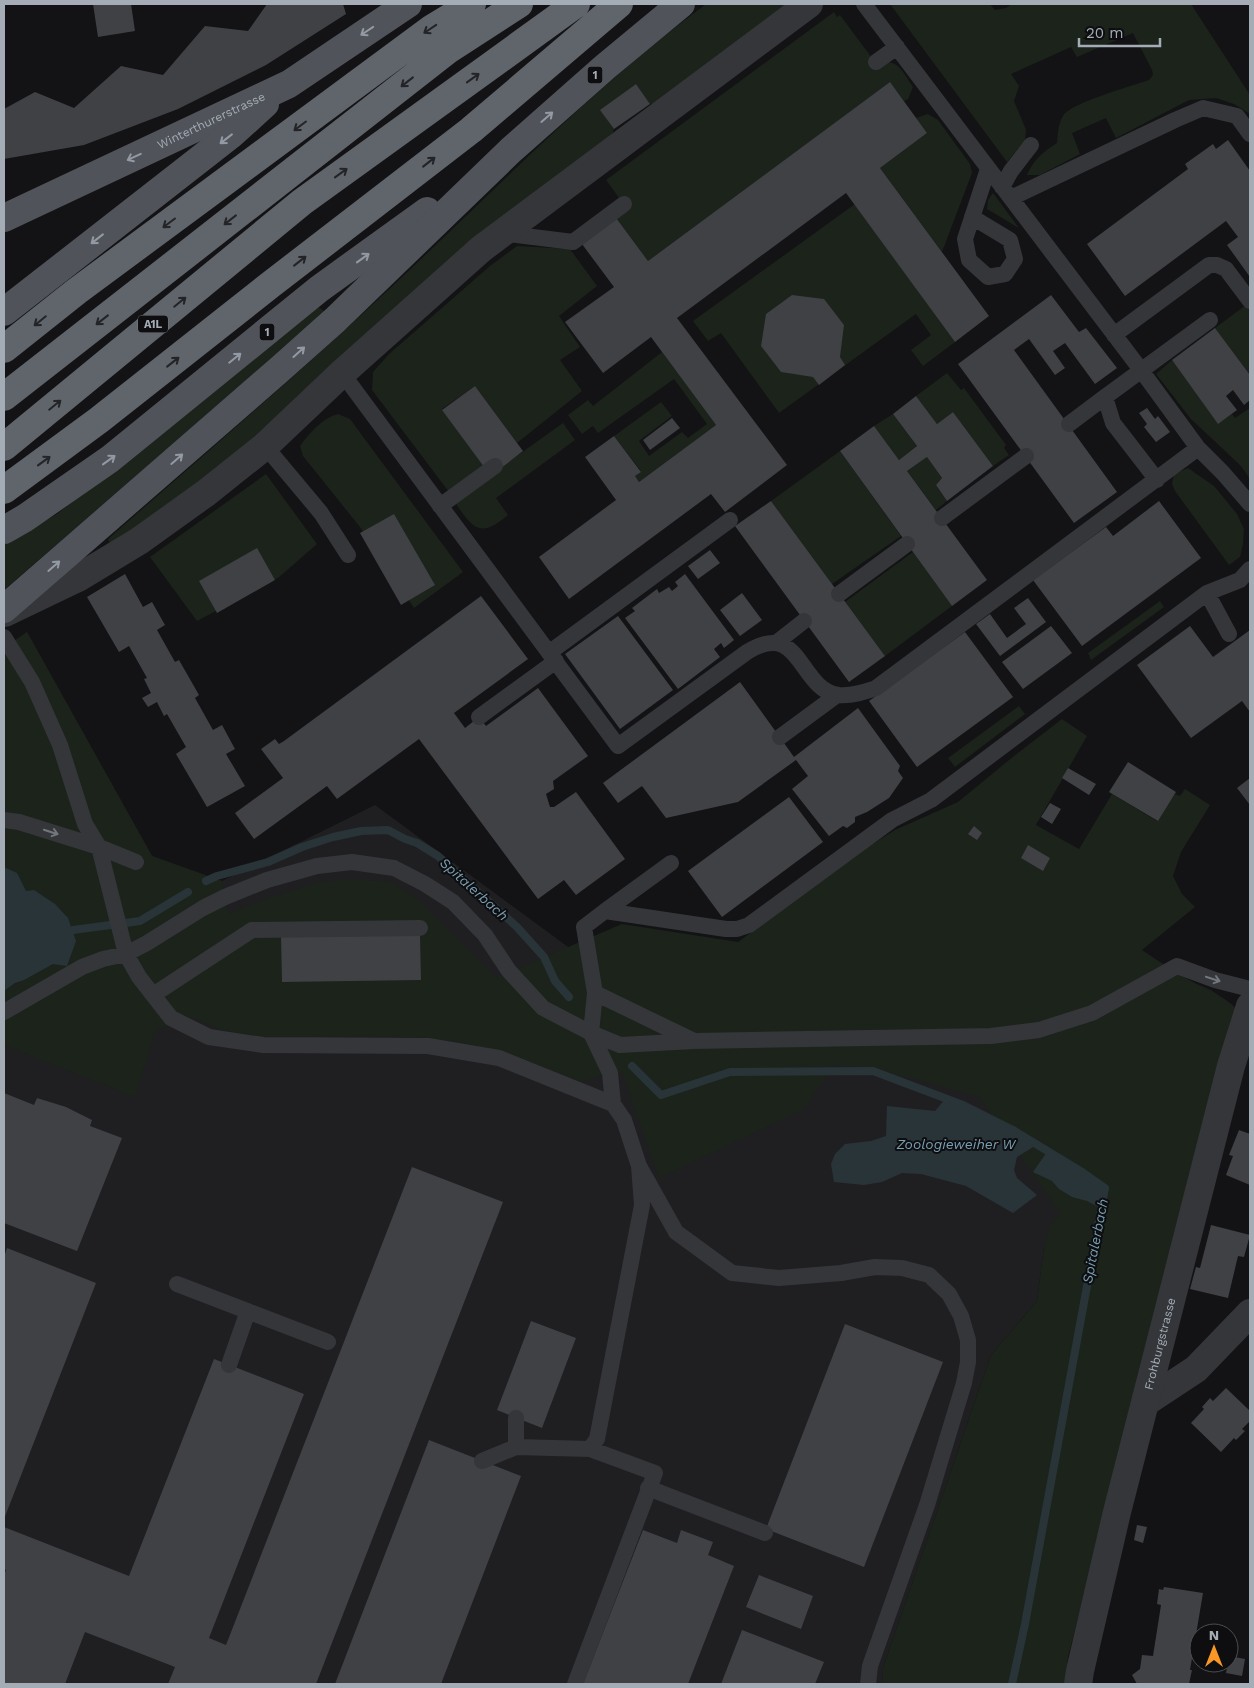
<svg xmlns="http://www.w3.org/2000/svg" width="1254" height="1688" font-family="'Work Sans',sans-serif">
<style>
.built{fill:#1f1f22}
.green{fill:#1b231b}
.water{fill:#293439}
.lines{fill:none;stroke-linecap:round;stroke-linejoin:round}
.stream{stroke:#293439;stroke-width:8}
.building{fill:#3f4145}
.service{stroke:#34363a;stroke-width:16}
.minor{stroke:#34363a;stroke-width:28}
.primary{stroke:#505359;stroke-width:28}
.motorway{stroke:#60646b;stroke-width:28}
.oneway{stroke:#222427}
.oneway2{stroke:#939aa3}
.oneway3{stroke:#72777e}
.labels{text-anchor:middle;stroke-width:4;stroke-linejoin:round;paint-order:stroke}
.shield{fill:#0e0e10;stroke:#777d84;stroke-width:1}
.shield-label{font-size:11px;font-weight:bold;fill:#a4acb6}
.street-label{font-size:12px;fill:#a4acb6;stroke:#0e0e10}
.water-label{font-size:14px;font-style:italic;fill:#799fb3;stroke:#0e0e10}
</style>
<rect width="100%" height="100%" fill="#131315"/>
<path class="built" d="M27,632l125,224 70,25 153,-76 238,175 543,-20 38,23 17,7 22,15 -189,242 -7,54 -46,54 -108,313 -1,16h-878v-1036z"/>
<path class="green" d="M706,4h89l-133,99 -12,1 -14,-20 -35,26 13,19 -4,12 -361,304 -137,102 -4,-8c98,-86 197,-171 292,-260 100,-94 196,-194 306,-275z
M890,4h100l5,6 11,-2 6,-4h179l59,91v19l-16,-10 -18,-6 -27,2 -73,38 -10,-20 -34,15 8,21 -40,21h-13c6,-15 17,-24 30,-32 1,-9 1,-19 6,-27 7,-13 69,-30 86,-36l4,-5 -1,-5 -19,-37 -56,24 -6,-10 -60,27 8,12 -5,15 12,29 -1,10 -18,22z
M834,12l3,5 3,-2 38,51c18,-12 26,8 35,21l-5,12 -4,2 -14,-18 -242,178 -37,-50 11,-9 -16,-22z
M928,114l10,6 32,44 2,9 -30,79 -62,-84 47,-35 -11,-15z
M993,193l26,35 -32,-19 1,-9z
M855,204l100,138 -32,24 -12,-16 20,-15 -15,-21 -137,99 -58,-80 -13,8 -15,-20z
M517,246l53,3 27,37 -38,30 21,31 -20,13 22,31 -65,52 -42,-57 -33,23 42,58 -35,25 -77,-102 1,-18 16,-18 101,-88z
M1246,305l4,6v64l-35,-47z
M318,307l8,5 -322,278v-47l53,-29z
M662,352l54,73 -77,57 -4,-6 6,-5 -27,-35 47,-34 11,14 -33,25 10,15 33,-24 6,6 19,-14 -33,-45 -76,54 -5,-7 -11,8 -14,-19 20,-15 5,6z
M1172,360l46,63 14,-9 3,4 15,-10v71l-9,-13 -50,-47 -35,-45z
M947,373l14,17 3,-2 42,57 -2,3 5,7 -16,11 -40,-54 -16,12 -21,-28z
M338,414l12,5 113,153 -49,36 -54,-81 -57,-71 -3,-10c9,-12 22,-28 38,-32z
M893,414l24,32 -18,14 -25,-34z
M563,423l12,17 -79,58 12,17c-29,25 -36,12 -54,-14z
M840,451l61,85 -69,48 -61,-83z
M927,457l15,21 -6,7 11,16 -11,9 -29,-39z
M1188,468l26,18 23,28 7,15 -1,15 -3,13 -11,8 -54,-74 -3,-7 2,-10z
M266,474l51,70 -39,34 -81,43 -47,-64z
M913,552l39,54 -67,50 -40,-54z
M1160,601l4,6 -73,53 -3,-7z
M27,632l125,224 70,25 6,33 41,-16 48,-15 32,-4 42,3 26,17 79,79 126,-54 116,18 133,-97 24,-15 63,-28 51,-42 53,-41 25,17 -51,89 43,24 33,-55 45,27 18,-27 5,2 5,-7 25,16 -29,47 -8,24 9,18 13,13 -53,43c17,11 33,23 51,32 17,10 32,14 46,30l-58,208 -113,437 -3,27h-183l1,-16 108,-313 46,-54 7,-54 6,-21 11,-12 -82,-117 -63,-18 -82,-14 -30,44 -145,69 -36,-104 -13,-1 -29,9 -73,-29 -54,-12 -67,-5h-128l-37,-6 -31,-13 -36,14 -20,66 -131,-52v-54c15,-10 32,-17 49,-27l15,-46 -13,-14 -21,-14 -8,1 -9,-18 -13,-6v-219z
M1019,706l6,8 -70,53 -7,-9z"/>
<path class="water" d="M4,867l13,6 9,18 8,-1 21,14 13,14 8,23 -9,25 -14,-2 -29,16 -9,3 -11,8z
M946,1098l92,46 -21,13 -3,13 3,8 20,17 -24,18 -47,-27 -45,-12 -19,-1 -20,9 -18,3 -30,-3 -3,-18 4,-10 10,-10 26,-3 15,-5 1,-30 48,5z
M1047,1152l26,15 32,21 -3,21 -15,-8 -15,-4 -13,-8 -7,-8 -19,-9z"/>
<g class="lines">
<path class="stream" d="M206,881l11,-5 51,-14 34,-15 31,-10 28,-6 27,-1 17,9 12,4 21,13 79,71 27,30 11,24 14,16
M73,930l67,-9 48,-29
M632,1066l29,29 69,-23 143,-1 90,34 50,25 69,42 23,16 -80,436 -13,60"/>
</g>
<path class="building" d="M93,4h38l4,27 -37,6z
M267,4h76l3,10 -80,51 -88,44 -94,36 -80,14v-50l31,-17 39,16 47,-42 42,9 42,-49 43,5z
M890,82l37,51 -47,35 109,148 -34,26 -109,-149 -169,125 110,147 -62,47 -14,-18 -142,105 -30,-42 77,-57 -31,-43 29,-21 27,36 -6,4 4,6 77,-57 -65,-88 -48,36 -38,-51 49,-35 -38,-51 35,-25 37,50z
M636,84l14,20 -36,25 -14,-19z
M1228,140l22,31v106l-23,-32 11,-8 -12,-16 -101,75 -38,-52 101,-75 -3,-5 28,-20 3,5z
M792,295l32,4 20,26 -4,32 5,8 -26,20 -6,-8 -32,-5 -20,-26 5,-32z
M1051,295l28,37 7,-4 31,40 -22,16 -30,-41 -12,8 12,17 -10,7 -26,-36 -15,11 103,142 -43,31 -116,-159z
M1215,328l35,47v25l-6,5 -11,-15 -7,6 11,14 -19,14 -46,-64z
M475,386l48,65 -23,18 -16,-2 -42,-57z
M916,396l21,28 16,-12 40,54 -46,35 -11,-16 6,-7 -15,-21 -20,14 80,109 -35,26 -112,-155 34,-25 25,34 18,-14 -24,-32z
M1147,408l8,11 3,-3 12,16 -14,10 -12,-15 3,-3 -8,-11z
M672,418l8,10 -30,22 -7,-10z
M771,501l114,155 -36,26 -114,-156z
M1159,501l42,57 -119,88 -49,-66 73,-53 7,9z
M394,514l41,71 -34,20 -41,-72z
M257,548l18,32 -58,33 -18,-32z
M710,550l10,13 -22,16 -10,-13z
M125,574l18,33 9,-5 13,23 -8,5 18,32 4,-2 20,35 -4,3 18,32 9,-5 13,24 -9,5 19,32 -38,21 -31,-53 10,-7 -19,-33 -3,2 -7,-14 -9,5 -6,-9 9,-5 -7,-14 3,-1 -18,-32 -10,6 -32,-55z
M685,574l49,66 -10,8 -3,-5 -7,6 6,8 -42,32 -53,-71 10,-7 -3,-3 25,-19 2,4 10,-6 3,4 6,-5 -3,-4z
M742,593l20,27 -22,16 -20,-26z
M481,596l47,63 -74,54 11,15 14,-11 7,9 52,-38 50,68 -35,25 1,8 -8,5 4,13h4l22,-15 49,67 -49,36 -12,-15 -26,19 -119,-160 -82,60 -10,-13 -73,53 -19,-26 48,-35 -22,-29 14,-10 4,5 5,-3z
M1028,598l18,24 -46,34 -24,-32 14,-10 17,24 19,-14 -12,-16z
M618,616l55,74 -53,39 -55,-75z
M1051,626l21,27 -49,36 -21,-27z
M1190,626l23,31 37,-27v82l-8,-11 -51,37 -54,-73z
M965,632l48,65 -96,70 -48,-66z
M740,682l54,75 64,-49 42,58 -2,5 5,7 -14,20 -22,14 -12,5v5l-8,6 -4,-2 -14,10 -37,-47 16,-13 -12,-16 -58,42 -72,16 -24,-32 -24,17 -15,-20z
M1128,762l48,30 -18,29 -49,-29z
M1068,768l28,16 -7,11 -27,-17z
M1250,778v27l-13,-17z
M789,797l34,45 -101,75 -34,-46z
M1050,803l11,6 -9,15 -11,-7z
M974,826l8,7 -5,7 -9,-6z
M1028,845l22,13 -7,13 -22,-13z
M420,935l1,45 -139,2 -1,-46z
M4,1093l30,12 3,-7 29,9 26,13 -2,6 32,12 -45,113 -73,-28z
M1239,1130l11,4v51l-24,-10 7,-19 -4,-1z
M412,1167l91,35 -187,482h-148l7,-17 -90,-35 -20,52h-61v-109l2,-5 -2,-1v-42l125,49 85,-217 90,35 -95,244 17,7z
M1211,1225l39,10 -6,22 -6,-1 -10,42 -38,-9 6,-22 4,1z
M7,1248l89,35 -92,236v-262z
M531,1321l45,17 -34,90 -45,-18z
M845,1324l98,38 -79,205 -98,-38z
M1226,1388l24,23v10l-8,8 3,2 -9,9 -2,-2 -13,14 -30,-29 13,-14 -2,-2 8,-9 3,3z
M429,1440l92,36 -80,208h-106z
M1137,1525l10,2 -4,16 -9,-3z
M643,1530l34,13 4,-13 32,12 -5,13 26,11 -46,118h-105z
M759,1575l54,21 -12,33 -55,-22z
M1164,1587l39,6 -13,77h2l-3,14h-52l-5,-9 8,-6 2,-14 11,1 8,-51 -4,-1 2,-15 4,1z
M742,1630l82,32 -9,22h-94z
M1229,1656l16,3 -3,17 -16,-3z"/>
<g class="lines">
<path class="service" d="M864,4l277,366 57,78 25,25 27,31
M876,62l21,-15
M1002,187l9,-16 20,-26
M1011,198l164,-78 28,-12 34,8 13,18
M972,217l38,23 5,19 -10,15 -17,3 -19,-17 -4,-21 23,-70
M501,233l72,9 51,-38
M1114,335l95,-70h8l9,4 24,32
M342,373l276,373 129,-94c55,-34 51,38 92,43 13,1 25,-3 37,-7l322,-240
M1069,424l36,-27
M265,446l56,67 27,42
M1157,480l-44,-57 -8,-26 105,-77
M440,506l55,-40
M942,518l84,-62
M1207,593l22,41
M839,594l68,-50
M4,637l28,45 28,63 25,79 14,23 27,107 13,23 32,41 38,19 54,8 165,1 71,12 114,46
M776,643l28,-22
M550,652l180,-132
M479,717l77,-56
M780,737l57,-42
M4,820l15,2 80,25 37,15
M671,863l-66,48 121,18h11l12,-4 143,-105 39,-20 276,-207 33,-13 10,-11
M595,993l97,47
M153,995l99,-65 168,-2
M4,1012l78,-45 21,-8 23,-5 21,-11 56,-35 22,-11 42,-17 50,-14 35,-4 42,6 31,16 28,18 32,33 24,36 34,37 48,25 29,12 74,-4 297,-5 48,-6 53,-17 85,-47 38,14 35,9
M639,1166l37,66 56,41 47,5 62,-5 34,-6 27,1 27,7 20,19 12,22 7,24v22l-4,21 -37,122 -57,161 -2,18
M177,1284l151,58
M229,1365l19,-54
M516,1418v29
M590,1449l7,-10 45,-234 -3,-39 -15,-46 -11,-16 -3,-31 -19,-40 4,-40 -11,-66 21,-16
M482,1461l34,-14 74,2 65,24 -80,211
M648,1488l117,45"/>
<g class="minor">
<path d="M5,613l73,-35 61,-37 67,-48 59,-47 77,-73 139,-124 328,-245"/>
<path d="M1146,1402l50,-33 54,-56"/>
<path id="s1" d="M1078,1684l2,-13 37,-159 114,-446 19,-60"/>
</g>
<g class="primary">
<path id="s2" d="M4,218l285,-134 119,-80"/>
<path d="M4,312l228,-178 33,-30"/>
<path d="M4,530l21,-12 85,-59 209,-170 108,-78"/>
<path d="M4,609l276,-240 55,-49 176,-170 94,-83 76,-63"/>
</g>
<path class="motorway" d="M4,349l73,-58 354,-262 41,-25
M4,397l444,-347 71,-46
M4,447l298,-245 274,-198
M4,490l95,-70 171,-135 201,-155 148,-126"/>
</g>
<defs><path id="oneway-shaft" d="M-6 0H5M1.5-3L5.5 0L1.5 3" fill="none" stroke-width="1.6" stroke-linecap="round" stroke-linejoin="round" transform="scale(1.25)"/></defs>
<g class="oneway">
<use href="#oneway-shaft" transform="translate(430 29) rotate(146)"/>
<use href="#oneway-shaft" transform="translate(473 78) rotate(-36)"/>
<use href="#oneway-shaft" transform="translate(407 82) rotate(142)"/>
<use href="#oneway-shaft" transform="translate(300 126) rotate(143)"/>
<use href="#oneway-shaft" transform="translate(429 162) rotate(-38)"/>
<use href="#oneway-shaft" transform="translate(341 173) rotate(-36)"/>
<use href="#oneway-shaft" transform="translate(230 220) rotate(142)"/>
<use href="#oneway-shaft" transform="translate(169 223) rotate(143)"/>
<use href="#oneway-shaft" transform="translate(300 261) rotate(-38)"/>
<use href="#oneway-shaft" transform="translate(180 302) rotate(-39)"/>
<use href="#oneway-shaft" transform="translate(102 320) rotate(142)"/>
<use href="#oneway-shaft" transform="translate(40 321) rotate(141)"/>
<use href="#oneway-shaft" transform="translate(173 362) rotate(-38)"/>
<use href="#oneway-shaft" transform="translate(55 405) rotate(-39)"/>
<use href="#oneway-shaft" transform="translate(44 461) rotate(-36)"/>
</g>
<g class="oneway2">
<use href="#oneway-shaft" transform="translate(367 31) rotate(146)"/>
<use href="#oneway-shaft" transform="translate(547 117) rotate(-41)"/>
<use href="#oneway-shaft" transform="translate(226 139) rotate(142)"/>
<use href="#oneway-shaft" transform="translate(134 157) rotate(155)"/>
<use href="#oneway-shaft" transform="translate(97 239) rotate(142)"/>
<use href="#oneway-shaft" transform="translate(363 258) rotate(-36)"/>
<use href="#oneway-shaft" transform="translate(299 352) rotate(-42)"/>
<use href="#oneway-shaft" transform="translate(235 358) rotate(-39)"/>
<use href="#oneway-shaft" transform="translate(177 459) rotate(-41)"/>
<use href="#oneway-shaft" transform="translate(109 460) rotate(-36)"/>
<use href="#oneway-shaft" transform="translate(54 566) rotate(-41)"/>
</g>
<g class="oneway3">
<use href="#oneway-shaft" transform="translate(51 832) rotate(18)"/>
<use href="#oneway-shaft" transform="translate(1213 979) rotate(18)"/>
</g>
<g class="labels">
<g class="shield">
<rect x="587.5" y="66.5" width="15" height="17" rx="4"/>
<rect x="138" y="315.5" width="30" height="17" rx="4"/>
<rect x="259.5" y="323.5" width="15" height="17" rx="4"/>
</g>
<g class="shield-label">
<text x="595" y="79">1</text>
<text x="153" y="328">A1L</text>
<text x="267" y="336">1</text>
</g>
<g class="street-label">
<text dy="4" stroke="none"><textPath href="#s2" startOffset="229">Winterthurerstrasse</textPath></text>
<text dy="4" stroke="none"><textPath href="#s1" startOffset="350">Frohburgstrasse</textPath></text>
</g>
<g class="water-label">
<text transform="translate(474 889) rotate(42)" y="5">Spitalerbach</text>
<text x="956" y="1149">Zoologieweiher W</text>
<text transform="translate(1095 1241) rotate(-79)" y="5">Spitalerbach</text>
</g>
</g>
<rect width="1254" height="1688" fill="none" stroke="#a4acb6" stroke-width="10"/>
<g transform="translate(1214 1648)"><circle r="24" fill="#0e0e10" stroke="#4a4d52"/>
<path d="M0-4L9 19L0 12L-9 19Z" fill="#f99726"/>
<text y="-8" font-size="14" font-weight="bold" text-anchor="middle" fill="#a4acb6">N</text>
</g>
<path d="M1079 38v8h81v-8" fill="none" stroke="#a4acb6" stroke-width="2.5"/>
<text x="1086" y="38" font-size="15" fill="#a4acb6" stroke="#0e0e10" stroke-width="4" paint-order="stroke">20 m</text>
</svg>
